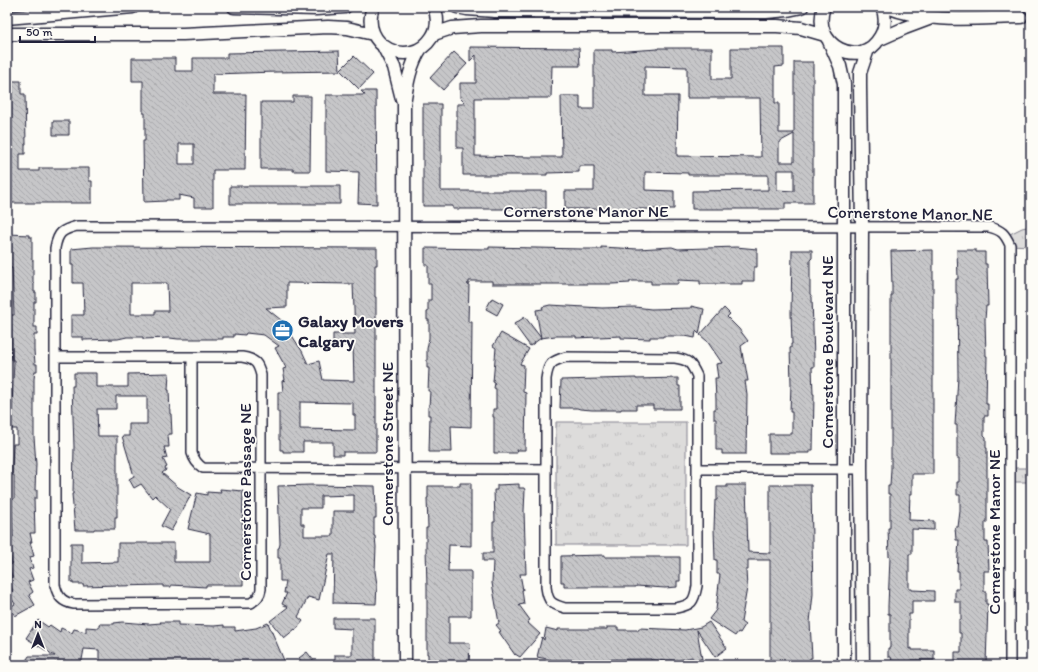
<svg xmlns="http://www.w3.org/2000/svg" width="1038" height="672" font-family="Itim,sans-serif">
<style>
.grass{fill:url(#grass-tufts);stroke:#807f8b}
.building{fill:url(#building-back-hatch);stroke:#22223b;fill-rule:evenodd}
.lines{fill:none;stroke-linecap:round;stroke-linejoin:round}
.street-casing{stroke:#22223b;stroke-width:12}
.secondary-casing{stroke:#22223b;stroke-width:15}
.street{stroke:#fdfcf7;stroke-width:9}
.secondary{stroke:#fdfcf7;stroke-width:12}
.labels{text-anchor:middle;stroke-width:3.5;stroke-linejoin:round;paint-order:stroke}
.street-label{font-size:17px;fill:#22223b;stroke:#fdfcf7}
.poi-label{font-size:17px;font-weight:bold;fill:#22223b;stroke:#fdfcf7;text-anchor:start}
</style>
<defs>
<pattern id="grass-tufts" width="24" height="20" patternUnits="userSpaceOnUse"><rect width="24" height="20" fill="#dddcdb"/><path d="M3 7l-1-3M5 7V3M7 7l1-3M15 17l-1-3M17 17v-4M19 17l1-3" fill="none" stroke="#bdbcbd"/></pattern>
<pattern id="building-back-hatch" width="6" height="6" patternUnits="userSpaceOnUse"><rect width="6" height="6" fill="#c6c6c8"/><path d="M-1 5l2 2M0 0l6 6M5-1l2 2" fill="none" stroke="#aaaaad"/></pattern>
</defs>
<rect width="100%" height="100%" fill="#fdfcf7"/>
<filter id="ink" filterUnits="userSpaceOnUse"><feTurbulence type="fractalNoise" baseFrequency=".025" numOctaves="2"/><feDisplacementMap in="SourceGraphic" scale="8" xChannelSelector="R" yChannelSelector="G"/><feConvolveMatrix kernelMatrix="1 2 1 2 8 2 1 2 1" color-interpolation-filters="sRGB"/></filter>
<g filter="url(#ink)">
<path class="grass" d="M1031,226v20l-21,-1 -4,-9 16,-8z
M556,422h130v123h-130z
M1010,468h21v14h-21z"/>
<path class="building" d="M470,47l109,1 1,18h-28l-1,32h-76v58l58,1h29l-1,-61h19v13h14v-59h18v2l46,-3v-1h54v31h19v-31h53v18l-9,1v36h4v30h15v-71h19v141h-28v6h-93v-18l76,-1v-15h-80v-2l-43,-1v18l29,1v18h-109v-18h29v-25h-15v6l-32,1v2h-84v-27h-6v-44h9l-6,-6v-15h16v-28l-6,6zM645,66l42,1v31h73l1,59 -84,-1 1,-60h-33zM794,134v28h-15v-20zM777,170h17v21l-17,-1z
M339,51l1,20 -64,1 -63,2v20h33l-1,76h-32v37h-19v-9l-15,-3v5h-13v1l-22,1 -1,-61h2v-28h-2v-32h-11v-23h43v13h18v-13h34v-5zM179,144h15v20h-15z
M454,52l13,12 -24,26 -13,-12z
M354,56l19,18 -14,15 -19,-19z
M7,81h14v13h4l1,50h-1v10h-5v17h19v-3h50v13h3v22h-85z
M361,91h15l1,113 -19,-1 1,-31 -33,-1v-76h39z
M293,96h18l-1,75h-17v-2h-32v-67h32z
M423,104h18v87h105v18h-93v-3h-30z
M53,121h16v14h-16z
M230,186h110v18h-110z
M9,234l20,1v2h3v23h1v23h1v9h2v10h-2v25h3v8h-3v15l1,14h2v7h-2l-1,8v58l2,27 -1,26h2v8h-3l1,35h-5l2,9h-2l4,14 -4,1 3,11 -4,1 4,11 -5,2 5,10 -4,3 6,10 -20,11 -5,-9 5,-3 -6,-10 4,-2 -5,-13 4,-2 -3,-12 3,-1 -3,-13 2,-1 -2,-13h4l-1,-27v-11h2v-24h-2v-10l1,-21h4v-15h-6l3,-69h-2l-1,-11v-24h-4v-10h7l-2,-47h-5v-22h2z
M93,247l284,1v17h-2v32h1v155h-33v3h-10v-13h-30v10h-20v-2h-3v-10h-1v-28h-2v-7h1v-13h5l-1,-11 3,-1 -2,-11 3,-1 -11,-20 4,-2 -15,-11 -18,-2 -1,2 -11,-1v3h-11v2h-45l-8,-1 -27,1v-2h-16l-9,2 -35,1v-3h-12v-22h13l-1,-32h-10v-18h-2v-16zM131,283h36l1,28h-13v3h-24zM287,283l66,1 2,50h-22v11h20l1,36 -31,-1 -4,-19 -11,3 -6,-13 -13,-20 2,-3 -25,-20 21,-1zM300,402l53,1v12h2v15l-55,-1z
M489,247l93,2h19v-2l37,2 34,-2 6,2 58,-2 21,2v18h-3v14h-12v3h-42v-3l-22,-1v4h-27v-3h-21v2l-18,1h-120v-3h-23v2l-2,1 2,1 -1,37h4l-1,105 -20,-1 1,26h-23l1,-37h-2v-8h1l1,-16h-2l1,-23h-2v-19l2,-11v-18h-2v-8h1v-12h3v-16h-3v-19h-3v-17l64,1z
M792,250h20v8l-2,2v34l2,3 2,62v8h-2l1,27h1l-1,56h-3v3h-41v-19h23v-22h-2l1,-28 -1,-36h1v-4h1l-1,-31z
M933,250v224h-21v20h-2l-1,26 25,1v9l-22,-1v25h-3v35h3v1l22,1v10h-22v13h-3v35l3,-1v2h22v10h-23v5h-18l-2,-8h-3v-9h2v-34h-2v-8l2,-49h-1l-1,-29h2v-34h-2v-8h2l1,-17v-173h1v-9l-1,-36z
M957,250h19v2h9v12h2l1,42h-2l-1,14 1,36h1l-1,48h2v12h-4v19l2,2v11h1v74h-2v20h3l1,29h-5v21h2v12h2l-2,60h-31v-12h6v-19h-2v-13h2v-18h-6v-13h4v-18h-2l2,-31h-3l-1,-13h3l2,-16v-16h-3v-13h2v-24h-2v-33h-2l3,-48 -1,-84h-1v-14h2z
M492,298l11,6 -6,11 -11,-6z
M550,305l52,3 33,-1 16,2 40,-1v-2l13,3 -5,25 -3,-3 -1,7 -10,-2h-22v1h-13v2l-29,-1v-2l-45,2v-2h-21l-14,2 -5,-28 7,-1 -1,-2z
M724,308l6,6 -3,3 12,12 9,12 -7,5 3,18h1l3,17h-3l2,13 -1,60h-24v-4h-6v-31h-2v-10h2v-9l-1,-22h3l-2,-14 6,-1 -15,-22 -7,-6z
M525,317l16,21 -11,8 -16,-22z
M501,333l28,16 -9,15 4,1 -1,27 3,1 -1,57h-9l1,3h-23v-36h-1v-8h3v-20l-2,-1 1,-5 -2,-1 3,-34 -3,-2z
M74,373h22v14h32v-13l41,-1 -1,17h1l1,24h1l1,20h-4l1,13h-5l3,11 -4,1 4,8 -2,1 1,2 -4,3 16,14 13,8 -20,36 -10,-5 9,-17 -15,-14 -3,3 -11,-14 -7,4 -5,-9 5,-3 -12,-40h7v-12h18v-28h-31v13h-19l1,27h19v81h-2v12h-21v1h-19l-3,-36h1l1,-47 -2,-61h2z
M636,378v1l42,-1v8h2v23h-27v-4h-17v4h-15v1h-29l-12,-1 -3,-1h-17l1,-28z
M460,483h11v63l-22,-1 -1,26h23v45h-22v27h21l-1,22h-41v-11h-1v-66l-1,-41v-19h2l-1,-30h1v-12h32z
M519,484v4h5l1,2 -1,21 2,63h-6l3,16h-1l2,14 -5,1 11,15 -3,2 13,12 -20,23 -5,-3v1l-16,-23 2,-1 -5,-6 3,-2 -7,-40 1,-22h-10v-8h10v-31h2l-1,-32h3v-5z
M311,485l64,1 1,23v9h-2v18h1l1,11 -1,24 2,14 -1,19 -43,-1 1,-49h-5l-10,46 -11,-3 -10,20 5,4 -7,9 -1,-1 -11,9 -14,-17 18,-14 -6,-3 5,-11h-3l2,-12h-6v-23h-2v-10h1l1,-4 -2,-58zM354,495v16h-21v25h-29v-12h-3v-16h20v-12z
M727,485h19l2,67 22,1v-68h41l2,109 -3,28 2,36h-2v7h-40v-105h-22v10h-2l1,18 -6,34 4,3 -5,8 -2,-1 -3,4 -26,-17 7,-9 4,-36h-3v-14h-2l-1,-31 1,-29h2v-13h10z
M220,489l23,2 -1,53h2l1,11h-2v30h-37v2l-35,-2v2h-8v-2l-45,1v-1l-35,1v-2h-10v-2h-2v-39h11v20l36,-1v-19h56v19h36v-28l-22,-5 9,-36 10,2v-3l14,1z
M605,555v2h75v24h-3v6l-12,1 -29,-2v1h-72v-5h-3v-26z
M333,618h42v45h-3v2h-37v-10h17v-26l-19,-1z
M38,620l10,7 2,-2 10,7 1,-4 11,5 2,-4 12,3v-5l13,1v-4h15v-1l8,-1 27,2 12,-1 -1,-1h18v3l36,1 10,-1v2h11v4l21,-3 12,-5 18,42h-187v-15l-15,-1 -3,16 -17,-2v2h-41l6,-9h26l-29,-18z
M709,622l18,26 -12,9 -18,-27 5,29 -9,2 -1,-4 -16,4h-9l-16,-1v-1l-99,1 -15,-3 5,-20 2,3 2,-12 12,3v-2h49v-2h11v3h21v-2l46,2 16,-3z
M307,652l7,9 -6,4h-4l-5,-7z"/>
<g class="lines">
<defs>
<path id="street" d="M56,357h186c13,2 16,6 19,18v214c-1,7 -4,10 -10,14l-177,1c-12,-2 -16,-7 -19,-19v-337c3,-16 7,-18 22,-22l912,1c13,3 16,7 21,18v420
M192,357v96c2,7 5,11 11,15l343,1
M566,357l109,1c14,2 16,5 22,18v210c-3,16 -5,19 -21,22h-111c-14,-4 -17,-6 -19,-21v-208c2,-16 6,-18 20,-22z
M697,469h164"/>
<path id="secondary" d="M234,7l82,2 29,-2
M373,7c-14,39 37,64 59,30 6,-9 6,-20 2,-30
M457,7l10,2 28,2 271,1 22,-2 14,-3
M824,7c-14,38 37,64 56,30 6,-10 6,-20 2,-30
M887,7c43,17 89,11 134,10
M7,18l126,-11
M7,34h176l145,-7 19,1 26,6
M434,34l18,-6 29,-2h296l24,2 24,7
M878,40l27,-12 24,-9
M829,41l11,25 4,18v581
M383,46l11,21 8,32
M405,665l-1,-561c3,-20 6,-39 17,-56
M863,665l-2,-196 1,-242 -2,-141v-13l8,-24"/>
</defs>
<use href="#street" class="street-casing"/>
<use href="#secondary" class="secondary-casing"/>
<use href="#street" class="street"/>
<use href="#secondary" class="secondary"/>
</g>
</g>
<defs>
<symbol id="office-disc" viewBox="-11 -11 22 22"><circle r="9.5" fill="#1f6fb2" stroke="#fdfcf7"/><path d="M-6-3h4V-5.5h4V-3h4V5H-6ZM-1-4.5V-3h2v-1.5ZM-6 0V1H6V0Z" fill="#fff"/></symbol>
</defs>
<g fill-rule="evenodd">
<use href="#office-disc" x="270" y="318" width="25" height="25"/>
</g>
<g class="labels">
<g class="street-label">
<text x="586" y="217">Cornerstone Manor NE</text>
<text transform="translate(910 213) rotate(1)" y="6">Cornerstone Manor NE</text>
<text transform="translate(827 352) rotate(-90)" y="6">Cornerstone Boulevard NE</text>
<text transform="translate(387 444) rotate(-90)" y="6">Cornerstone Street NE</text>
<text transform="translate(245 492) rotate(-90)" y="6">Cornerstone Passage NE</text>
<text transform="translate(994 532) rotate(-90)" y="6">Cornerstone Manor NE</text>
</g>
<g class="poi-label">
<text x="298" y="327">Galaxy Movers<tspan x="298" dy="20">Calgary</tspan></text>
</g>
</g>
<rect width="1038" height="672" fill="none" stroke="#fdfcf7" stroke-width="24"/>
<rect x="12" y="12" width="1014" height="648" fill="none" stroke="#22223b" stroke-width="1.5" filter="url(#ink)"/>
<g transform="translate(38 634)" stroke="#fdfcf7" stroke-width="3" paint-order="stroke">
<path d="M0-3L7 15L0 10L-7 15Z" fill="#22223b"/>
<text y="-6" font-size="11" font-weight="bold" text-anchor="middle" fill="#22223b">N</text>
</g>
<path d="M20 36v6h75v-6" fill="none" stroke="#22223b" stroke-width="2"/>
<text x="26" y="36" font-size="12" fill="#22223b" stroke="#fdfcf7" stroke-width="3" paint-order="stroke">50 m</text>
</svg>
